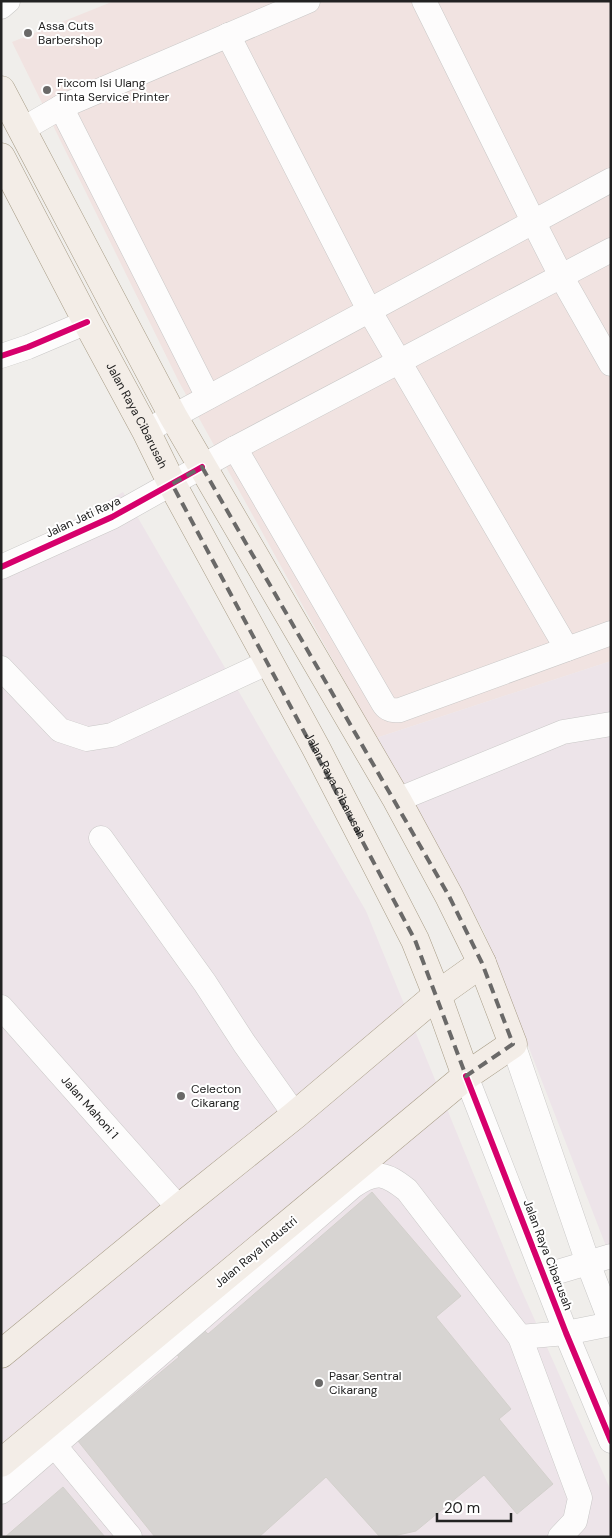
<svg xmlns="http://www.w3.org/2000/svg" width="612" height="1538" font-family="'DM Sans',sans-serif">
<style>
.commercial{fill:#f1e3e1}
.industrial{fill:#ede4e9}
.building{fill:#d7d4d2;stroke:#d3d0cc}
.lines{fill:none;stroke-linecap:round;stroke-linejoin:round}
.minor-casing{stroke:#c9c8c7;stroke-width:25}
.major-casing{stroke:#a79c86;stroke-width:29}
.minor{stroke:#fdfcfc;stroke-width:24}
.major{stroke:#f3ede7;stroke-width:28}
.cycleway-casing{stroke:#fff;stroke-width:9}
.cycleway{stroke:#d6006c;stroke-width:6}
.marked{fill:none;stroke:#6a6968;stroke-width:4;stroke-dasharray:10 6;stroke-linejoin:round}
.poi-dot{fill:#6a6968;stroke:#fff;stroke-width:2}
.labels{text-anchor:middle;stroke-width:4;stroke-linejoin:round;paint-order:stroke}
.poi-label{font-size:12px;fill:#222;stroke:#fff;text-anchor:start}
.street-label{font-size:12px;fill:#222;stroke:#fff}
</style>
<rect width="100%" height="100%" fill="#f0eeeb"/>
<path class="commercial" d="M114,1h497v660l-235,77 -197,-356 -167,-340z"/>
<path class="industrial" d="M123,492l243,419 151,369 94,211v46h-610v-976z
M611,661v598l-127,-327 -108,-194z"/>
<path class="building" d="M372,1192l89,104 -25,21 75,92 -12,10 54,65 -36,30 -33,-39 -68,56 -27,6h-9l-54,-60 -67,60h-104l-77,-96 101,-84 -8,-8 28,-24 9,9z
M63,1487l42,50h-100z"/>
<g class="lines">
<defs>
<g id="minor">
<path d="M424,1l109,220 28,55 50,88"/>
<path d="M1,7l7,-6"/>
<path d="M228,35l141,275 198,339"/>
<path d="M61,107l147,290"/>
<path d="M23,129l38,-22 247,-106"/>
<path d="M1,356l27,-9 59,-25"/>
<path d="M146,431l465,-251"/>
<path d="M235,448l148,255c4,7 9,8 17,7l211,-77"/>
<path d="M1,567l111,-50 123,-69 376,-198"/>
<path d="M1,668l59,62 27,9 25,-4 157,-73"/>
<path d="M397,800l166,-68 48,-8"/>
<path d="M101,838l104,145 39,60 51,72"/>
<path id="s1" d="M1,1007l178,201"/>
<path d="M513,1044l75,219 23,60"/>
<path d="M466,1076l100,257 45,108"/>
<path d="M544,1276l67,-20"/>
<path d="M520,1337l46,-4 45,-9"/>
<path d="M45,1434l85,103"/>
<path d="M1,1492l352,-306c24,-16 32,-13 54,4l113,147 60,161 -5,23 -15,16"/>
</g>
<g id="major">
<path d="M1,90l172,326 224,384 52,96 33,67 31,81 -47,32 -465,387"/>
<path id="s2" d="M1,157l86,165 59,109 26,53 144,264 64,124 35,68 22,55 29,81"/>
<path d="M1,1354l178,-146 116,-93 142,-120 45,-32"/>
</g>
</defs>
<use href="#minor" class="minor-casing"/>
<use href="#major" class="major-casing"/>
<use href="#minor" class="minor"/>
<use href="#major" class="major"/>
<defs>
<path id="cycleway" d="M1,356l27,-9 59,-25
M1,567l111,-50 90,-50
M466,1076l100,257 45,108"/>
</defs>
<use href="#cycleway" class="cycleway-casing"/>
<use href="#cycleway" class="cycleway"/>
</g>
<path class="marked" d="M202,467l247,429 33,67 31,81 -47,32 -51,-136 -243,-456z"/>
<g class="poi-dot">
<circle cx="28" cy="33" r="5"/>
<circle cx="47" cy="90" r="5"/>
<circle cx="181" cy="1096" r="5"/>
<circle cx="319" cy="1383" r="5"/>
</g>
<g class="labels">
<g class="poi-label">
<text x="38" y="30">Assa Cuts<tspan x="38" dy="14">Barbershop</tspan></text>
<text x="57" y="87">Fixcom Isi Ulang<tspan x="57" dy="14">Tinta Service Printer</tspan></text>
<text x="191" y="1093">Celecton<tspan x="191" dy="14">Cikarang</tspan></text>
<text x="329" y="1380">Pasar Sentral<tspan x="329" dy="14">Cikarang</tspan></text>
</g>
<g class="street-label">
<text dy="4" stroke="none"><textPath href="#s2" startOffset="292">Jalan Raya Cibarusah</textPath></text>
<text transform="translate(83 517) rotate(-25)" y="4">Jalan Jati Raya</text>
<text dy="4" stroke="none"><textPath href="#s2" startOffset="712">Jalan Raya Cibarusah</textPath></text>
<text dy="4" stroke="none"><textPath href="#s1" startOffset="134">Jalan Mahoni 1</textPath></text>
<text transform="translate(256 1252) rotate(-40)" y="4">Jalan Raya Industri</text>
<text transform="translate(548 1255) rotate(69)" y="4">Jalan Raya Cibarusah</text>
</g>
</g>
<rect width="612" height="1538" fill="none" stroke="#222222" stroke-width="5"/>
<path d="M437 1513v8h74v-8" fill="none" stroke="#222222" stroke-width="2.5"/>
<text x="444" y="1513" font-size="15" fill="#222222" stroke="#ffffff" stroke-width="4" paint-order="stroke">20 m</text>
</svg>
